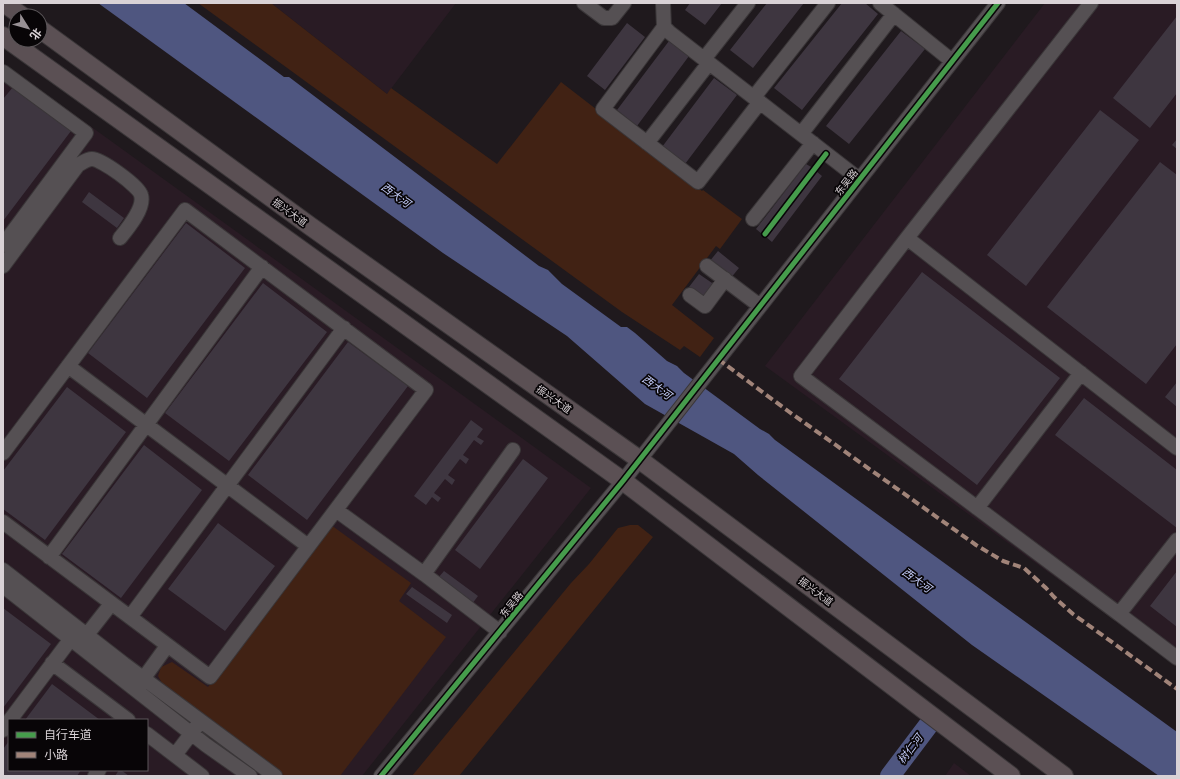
<svg xmlns="http://www.w3.org/2000/svg" width="1180" height="779" font-family="'DejaVu Sans','Noto Sans SC',sans-serif">
<style>
.built{fill:#291b24;fill-rule:evenodd}
.green{fill:#412214}
.water{fill:#4f5680}
.lines{fill:none;stroke-linecap:round;stroke-linejoin:round}
.river{stroke:#4f5680;stroke-width:20}
.building{fill:#3e3640}
.minor-casing{stroke:#3a3638;stroke-width:16}
.major-casing{stroke:#3a3638;stroke-width:20}
.minor{stroke:#555053;stroke-width:14}
.major{stroke:#5b5054;stroke-width:18}
.quiet{stroke:#a18479;stroke-width:4;stroke-dasharray:8 4;stroke-linecap:butt}
.cycleway-casing{stroke:#080507;stroke-width:8}
.cycleway{stroke:#469c4c;stroke-width:5}
.labels{text-anchor:middle;stroke-width:3.5;stroke-linejoin:round;paint-order:stroke}
.street-label{font-size:10px;fill:#d9d2d6;stroke:#080507}
.water-label{font-size:11px;font-style:italic;fill:#c2cbf7;stroke:#080507}
</style>
<rect width="100%" height="100%" fill="#1f191d"/>
<path class="built" d="M271,3h185l-69,91z
M1045,3h132v663l-412,-300z
M3,63l588,425 -229,288h-359zM9,720h138v50h-138z
M954,763l17,13h-26z"/>
<path class="green" d="M198,3h73l116,91 4,-6 106,76 64,-82 141,109 1,-1 39,29 -22,30 -4,-3 -44,59 42,33 -14,19 -16,-11 -4,4 -58,-38z
M331,525l80,58 -12,18 47,36 -106,139h-55l-121,-89 -6,-11 3,-9 11,-5 36,25z
M630,525h8l15,12 -194,239h-47l159,-193 18,-19 29,-36z"/>
<path class="water" d="M98,3h86l100,74h5l250,189 9,4 14,14 59,43h6l8,6 32,28 10,5 7,7 76,56 9,5 6,6 402,292v44h-18l-187,-131 -214,-170 -24,-21 -89,-50 -78,-68 -124,-83z"/>
<g class="lines">
<path class="river" d="M890,776l40,-53"/>
</g>
<path class="building" d="M690,3h32l-17,22 -20,-15z
M767,3h37l-51,65 -23,-18z
M842,3h23l13,11 -76,96 -28,-22z
M1177,16v77l-27,35 -37,-30z
M627,23l18,14 -40,53 -18,-14z
M901,31l24,18 -76,95 -23,-18z
M669,41l20,15 -52,70 -20,-16z
M714,78l23,17 -52,69 -23,-17z
M13,87l58,44 -68,90v-122z
M1100,110l39,30 -113,146 -39,-31z
M1177,139v10l-5,-4z
M1160,162l17,13v169l-31,40 -99,-77z
M806,164l7,4 -51,66 -6,-5z
M816,171l6,5 -50,66 -6,-5z
M89,192l35,26 -7,10 -35,-26z
M186,223l59,45 -98,130 -59,-45z
M718,251l21,17 -9,11 -21,-17z
M922,272l138,106 -83,107 -138,-106z
M699,274l16,11 -11,14 -15,-12z
M263,283l64,49 -98,129 -64,-48z
M348,342l60,44 -101,134 -59,-45z
M1177,382v25l-12,-10z
M67,387l59,45 -81,108 -42,-31v-38z
M1084,398l93,72v58l-122,-93z
M471,420l12,9 -6,8 7,4 -3,4 -7,-5 -11,15 6,4 -3,5 -6,-5 -12,16 7,5 -3,5 -7,-6 -11,14 7,5 -3,4 -6,-5 -6,8 -12,-9z
M144,445l58,45 -81,108 -59,-44z
M523,459l25,19 -68,91 -25,-19z
M218,523l57,43 -50,65 -57,-42z
M444,571l34,25 -6,8 -34,-26z
M1177,571v56l-27,-21z
M412,587l40,28 -5,8 -41,-29z
M3,608l48,36 -48,64z
M52,684l48,36h-75z
M9,741v29h72l-4,6h-74v-27z
M119,770h2l8,6h-14z"/>
<g class="lines">
<defs>
<path id="minor" d="M584,3l20,15h8l12,-15
M663,3l1,24 5,5 190,147
M880,3l72,58
M1091,3l-184,235 -106,138 318,238 58,-74
M664,27l-61,82 95,73 62,-80
M704,59l44,-56
M3,72l83,61 -83,112
M754,97l74,-94
M801,134l93,-120
M647,143l62,-80
M753,219l60,-76
M907,238l270,210
M3,266l75,-101c4,-2 9,-6 14,-6 9,0 47,27 49,36 4,13 -13,33 -21,43
M707,266l53,40
M690,295l15,11 20,-27
M68,366l240,180
M3,453l182,-243 241,180 -216,287 -207,-155
M977,508l104,-135
M336,510l88,64 89,-124
M49,557l213,-290
M3,570l121,94 151,112
M424,574l76,58
M3,586l203,159 44,31
M1119,614l58,44
M130,617l214,-289
M82,641l29,-37
M52,663l76,57
M138,686l29,-40
M10,720l66,-88
M3,730l6,-8
M147,734l55,42
M175,755l22,-29
M95,776l4,-6
M381,776l242,-295 375,-478"/>
<path id="major" d="M4,3l18,13
M40,29l270,197 330,234 424,316
M3,36l620,445 388,295"/>
</defs>
<use href="#minor" class="minor-casing"/>
<use href="#major" class="major-casing"/>
<use href="#minor" class="minor"/>
<use href="#major" class="major"/>
<path class="quiet" d="M718,359l70,52 188,134 27,16 21,7 22,20 8,9 19,17 104,75"/>
<defs>
<path id="cycleway" d="M765,234l61,-80
M381,776l242,-295 375,-478"/>
</defs>
<use href="#cycleway" class="cycleway-casing"/>
<use href="#cycleway" class="cycleway"/>
</g>
<g class="labels">
<g class="street-label">
<text transform="translate(846 182) rotate(-52)" y="4">东吴路</text>
<text transform="translate(290 212) rotate(36)" y="4">振兴大道</text>
<text transform="translate(554 399) rotate(35)" y="4">振兴大道</text>
<text transform="translate(816 591) rotate(37)" y="4">振兴大道</text>
<text transform="translate(511 604) rotate(-51)" y="4">东吴路</text>
</g>
<g class="water-label">
<text transform="translate(396 195) rotate(36)" y="4">西大河</text>
<text transform="translate(657 387) rotate(36)" y="4">西大河</text>
<text transform="translate(917 580) rotate(36)" y="4">西大河</text>
<text transform="translate(910 749) rotate(-53)" y="4">树仁河</text>
</g>
</g>
<rect width="1180" height="779" fill="none" stroke="#d9d2d6" stroke-width="8"/>
<rect x="8" y="719" width="140" height="52" fill="#080507" stroke="#5c575a"/>
<rect x="16" y="732" width="20" height="6" fill="#469c4c" stroke="#5c575a"/>
<text x="44" y="739" font-size="12" fill="#d9d2d6">自行车道</text>
<rect x="16" y="752" width="20" height="6" fill="#a18479" stroke="#5c575a"/>
<text x="44" y="759" font-size="12" fill="#d9d2d6">小路</text>
<g transform="translate(28 28) rotate(127)"><circle r="19" fill="#080507" stroke="#5c575a"/>
<path d="M0-3L7 15L0 10L-7 15Z" fill="#989195"/>
<text y="-6" font-size="11" font-weight="bold" text-anchor="middle" fill="#d9d2d6">北</text>
</g>
</svg>
